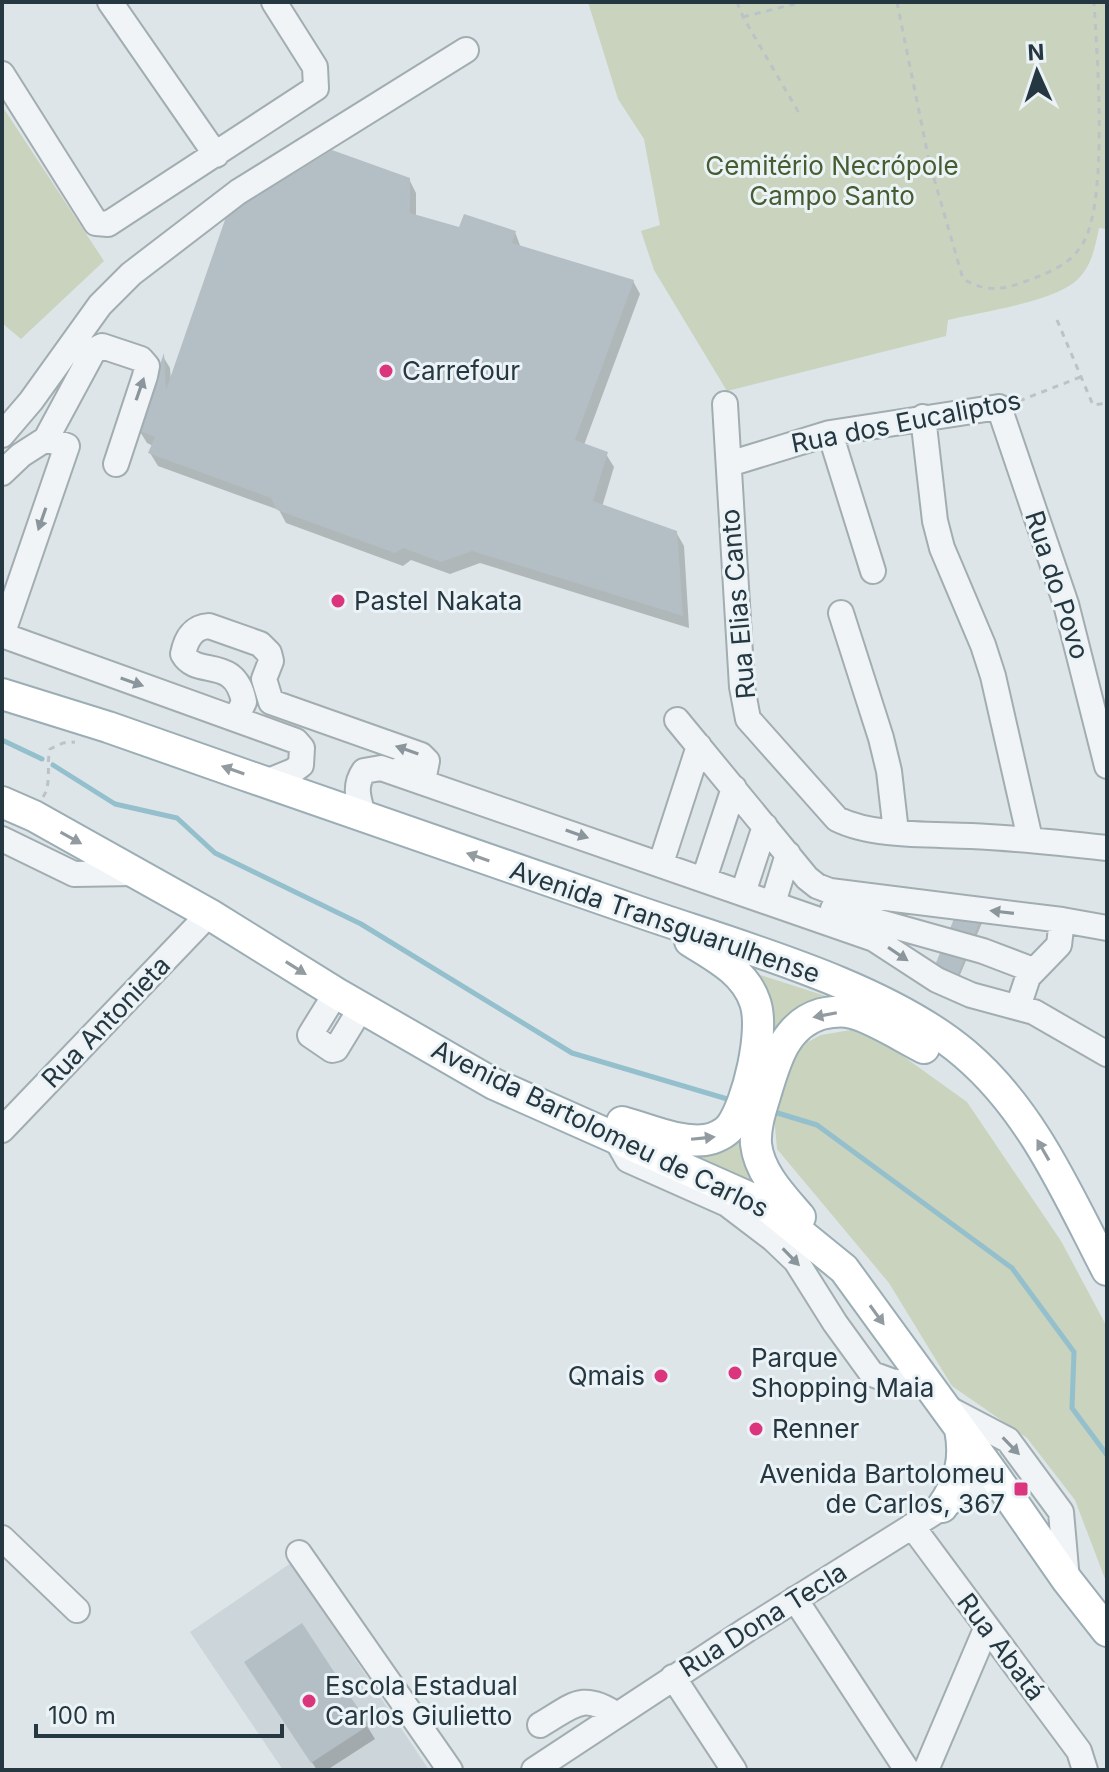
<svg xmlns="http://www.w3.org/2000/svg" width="1109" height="1772" font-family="Inter,sans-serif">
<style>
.built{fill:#cbd5da}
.green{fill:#c9d3bd}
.shadow{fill:#0003}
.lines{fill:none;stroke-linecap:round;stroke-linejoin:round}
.stream{stroke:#94bfcc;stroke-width:5}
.building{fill:#b4bfc5}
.minor-casing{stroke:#a2adb2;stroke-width:28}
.major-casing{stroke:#9badb5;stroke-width:34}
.path{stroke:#bbc3c7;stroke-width:3;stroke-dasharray:6 6;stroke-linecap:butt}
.minor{stroke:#f0f4f6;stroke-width:24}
.major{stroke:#fff;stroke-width:30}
.oneway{fill:#8a969b}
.oneway2{fill:#929ba0}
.poi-dot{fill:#da357d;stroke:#ecf3f6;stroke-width:3}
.labels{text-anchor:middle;stroke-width:6;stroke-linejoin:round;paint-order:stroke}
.park-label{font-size:26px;fill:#465d31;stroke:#ecf3f6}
.poi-label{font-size:26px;fill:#253740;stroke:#ecf3f6;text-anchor:start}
.street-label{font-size:26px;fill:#253740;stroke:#ecf3f6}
</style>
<rect width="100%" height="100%" fill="#dde5e8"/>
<path class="built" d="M291,1563l138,207h-146l-93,-138z"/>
<path class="green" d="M588,2h519v227l-8,-1c-4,19 -7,37 -21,51 -23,23 -98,33 -130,41l-2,16 -219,55 -73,-121 -13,-39 19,-6 -16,-86 -26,-40z
M2,106l102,155 -83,78 -19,-16z
M751,972l84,27 -35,10 -56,134 32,52 -98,-49 55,-5z
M851,1030l38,16 78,56 94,139 46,86v257l-32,-84 -48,-62 -75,-52 -63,-103 -112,-134 -4,-46 29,-58 19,-10z"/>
<path class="shadow" d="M409,179l7,14v24l44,12 55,3 6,16 112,33 7,13 -56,151 22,9 8,13 -12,40 74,25 8,14 5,82 -209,-65 -30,11 -39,-14 -8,6 -117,-43 -7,-13 -121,-44 -8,-13 3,-7 -6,-3 -8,-13 25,-72 6,10 1,13z
M980,919l2,4 -25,59 -20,-8z
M254,1675l113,51 8,13 -48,31h-10z"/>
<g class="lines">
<path class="stream" d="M2,740l40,19
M53,765l62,39 62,14 38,35 146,71 211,129 162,48
M771,1111l46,14 195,143 62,84 -2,56 35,47"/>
</g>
<path class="building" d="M332,150l78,28v35l49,14 5,-13 52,17 -4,12 122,37 -59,160 33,12 -15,49 84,30 6,85 -211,-65 -31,11 -38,-14 -8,5 -118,-43 -6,-12 -123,-45 7,-16 -18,-7 27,-77 2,37 61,-176z
M958,909l23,9 -25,61 -23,-9z
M302,1623l67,102 -58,38 -67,-101z"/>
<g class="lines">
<defs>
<path id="minor" d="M110,2l106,153
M2,74l94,149 12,1 208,-136 -1,-21 -41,-65
M725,404l17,283 6,32 9,10 80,90c36,18 94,15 134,17 46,2 91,7 136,12
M923,417l12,104 7,27 41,97 10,31 37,163
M830,433l43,138
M2,435l29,-34 69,-96 31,-31 107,-82 228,-142
M46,439l48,-89 8,-4 39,13 6,7 -2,10 -29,88
M729,464l101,-31 169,-26 67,197 41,162
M2,473l19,-18 25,-16 21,7 -65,189 294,106 6,7 -1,17 -8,6 -27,11
M841,613l40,125 8,33 7,61
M236,718l8,-16c-9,-48 -47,-23 -61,-48 3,-15 10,-27 26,-28l51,18 9,9 2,8 -7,18 7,23 150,53 6,6 -2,10 -26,-1
M677,720l130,158 10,8 13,5 232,29 45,8
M364,818c-5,-18 -11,-31 0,-47l17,-3 493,171 63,41 34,15 63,17 73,42
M2,839l72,35 60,-1
M661,863l38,-117
M704,879l30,-91
M743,893l22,-67
M773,903l15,-49
M833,909l150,42 50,19
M336,993l-26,42 22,15 4,-1 25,-41
M1018,1007l10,-30 31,-32 3,-25
M2,1130l207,-216
M615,1137l13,23 99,44 46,35 23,22 39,62 37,51 19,7 39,6
M947,1408l61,32 53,72 6,68
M912,1526l167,225 6,19
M2,1538l75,72
M299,1553l151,217
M795,1599l112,171
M673,1677l61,93
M540,1725c33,-19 42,-34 77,-10
M534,1770l214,-141 246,-154
M926,1770l60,-141"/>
<path id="major" d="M2,694l106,33c173,61 346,121 520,181 102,36 255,76 337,146 67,57 102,139 142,216
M2,802l32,14 175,98 127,79 158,91 270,120 80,65 150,206 73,105 40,51
M622,1122c26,7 56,21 83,18 9,-1 21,-7 26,-14 17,-24 34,-96 24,-124 -10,-30 -39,-45 -65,-61
M800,1217c-17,-20 -41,-44 -44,-73 -1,-16 4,-32 9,-48 10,-33 19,-71 56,-82 9,-2 22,-4 31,-1 21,5 52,25 72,35
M942,1507c18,-26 24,-47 18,-78"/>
</defs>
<use href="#minor" class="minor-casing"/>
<use href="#major" class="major-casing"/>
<path class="path" d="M737,2l6,15 56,96
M897,2l32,159 34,118c26,15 42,10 69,0 20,-8 38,-15 50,-34 27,-42 15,-189 12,-243
M743,17l59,-15
M1057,320l36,85 14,-2
M1019,401l64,-25
M43,797c9,-13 3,-32 7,-48l13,-6 12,-1"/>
<use href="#minor" class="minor"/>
<use href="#major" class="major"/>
</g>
<defs><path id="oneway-solid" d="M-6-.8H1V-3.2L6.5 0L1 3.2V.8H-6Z" transform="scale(2)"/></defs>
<g class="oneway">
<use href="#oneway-solid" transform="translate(140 389) rotate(-71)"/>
<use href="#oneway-solid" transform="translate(42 519) rotate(109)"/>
<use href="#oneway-solid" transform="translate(132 682) rotate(19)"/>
<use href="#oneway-solid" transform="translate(407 750) rotate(-161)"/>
<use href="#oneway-solid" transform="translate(577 834) rotate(19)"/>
<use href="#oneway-solid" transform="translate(1002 912) rotate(-173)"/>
<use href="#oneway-solid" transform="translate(898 954) rotate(34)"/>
<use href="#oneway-solid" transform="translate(791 1257) rotate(46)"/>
<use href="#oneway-solid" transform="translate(1011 1446) rotate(46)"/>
</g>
<g class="oneway2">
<use href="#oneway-solid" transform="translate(233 770) rotate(-161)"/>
<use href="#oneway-solid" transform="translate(71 838) rotate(29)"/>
<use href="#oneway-solid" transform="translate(478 857) rotate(-161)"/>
<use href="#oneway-solid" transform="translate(296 968) rotate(32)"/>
<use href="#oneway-solid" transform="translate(825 1015) rotate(169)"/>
<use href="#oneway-solid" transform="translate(703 1138) rotate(-6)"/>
<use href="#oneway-solid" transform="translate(1043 1150) rotate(-120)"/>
<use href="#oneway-solid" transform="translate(877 1315) rotate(54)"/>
</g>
<g class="poi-dot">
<circle cx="386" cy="371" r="8"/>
<circle cx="338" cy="601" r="8"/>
<circle cx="735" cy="1373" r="8"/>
<circle cx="661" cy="1376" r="8"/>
<circle cx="756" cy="1429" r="8"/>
<rect x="1013" y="1481" width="16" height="16" rx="4"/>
<circle cx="309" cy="1701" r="8"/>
</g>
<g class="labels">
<g class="park-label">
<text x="832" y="175">Cemitério Necrópole<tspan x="832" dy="30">Campo Santo</tspan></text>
</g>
<g class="poi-label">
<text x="402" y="380">Carrefour</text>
<text x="354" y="610">Pastel Nakata</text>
<text x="751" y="1367">Parque<tspan x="751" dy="30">Shopping Maia</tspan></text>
<text x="645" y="1385" text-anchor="end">Qmais</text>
<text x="772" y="1438">Renner</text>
<text x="1005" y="1483" text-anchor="end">Avenida Bartolomeu<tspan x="1005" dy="30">de Carlos, 367</tspan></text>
<text x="325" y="1695">Escola Estadual<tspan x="325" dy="30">Carlos Giulietto</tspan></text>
</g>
<g class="street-label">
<text transform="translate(906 422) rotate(-11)" y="9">Rua dos Eucaliptos</text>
<text transform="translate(1057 585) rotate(72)" y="9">Rua do Povo</text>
<text transform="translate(738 604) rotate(-95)" y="9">Rua Elias Canto</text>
<text transform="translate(665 922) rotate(19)" y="9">Avenida Transguarulhense</text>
<text transform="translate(106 1022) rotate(-46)" y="9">Rua Antonieta</text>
<text transform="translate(600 1129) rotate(26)" y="9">Avenida Bartolomeu de Carlos</text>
<text transform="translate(763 1620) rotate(-32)" y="9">Rua Dona Tecla</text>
<text transform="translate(1001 1647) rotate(53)" y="9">Rua Abatá</text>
</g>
</g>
<rect width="1109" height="1772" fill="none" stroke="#253740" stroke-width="8"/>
<g transform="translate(1037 72) rotate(357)" stroke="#ecf3f6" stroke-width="6" paint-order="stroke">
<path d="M0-6L14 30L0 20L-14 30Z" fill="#253740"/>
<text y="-12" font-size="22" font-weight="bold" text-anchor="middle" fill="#253740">N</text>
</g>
<path d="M36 1724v12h246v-12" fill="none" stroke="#253740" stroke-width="4"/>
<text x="48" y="1724" font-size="24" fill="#253740" stroke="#ecf3f6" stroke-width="6" paint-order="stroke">100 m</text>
</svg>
